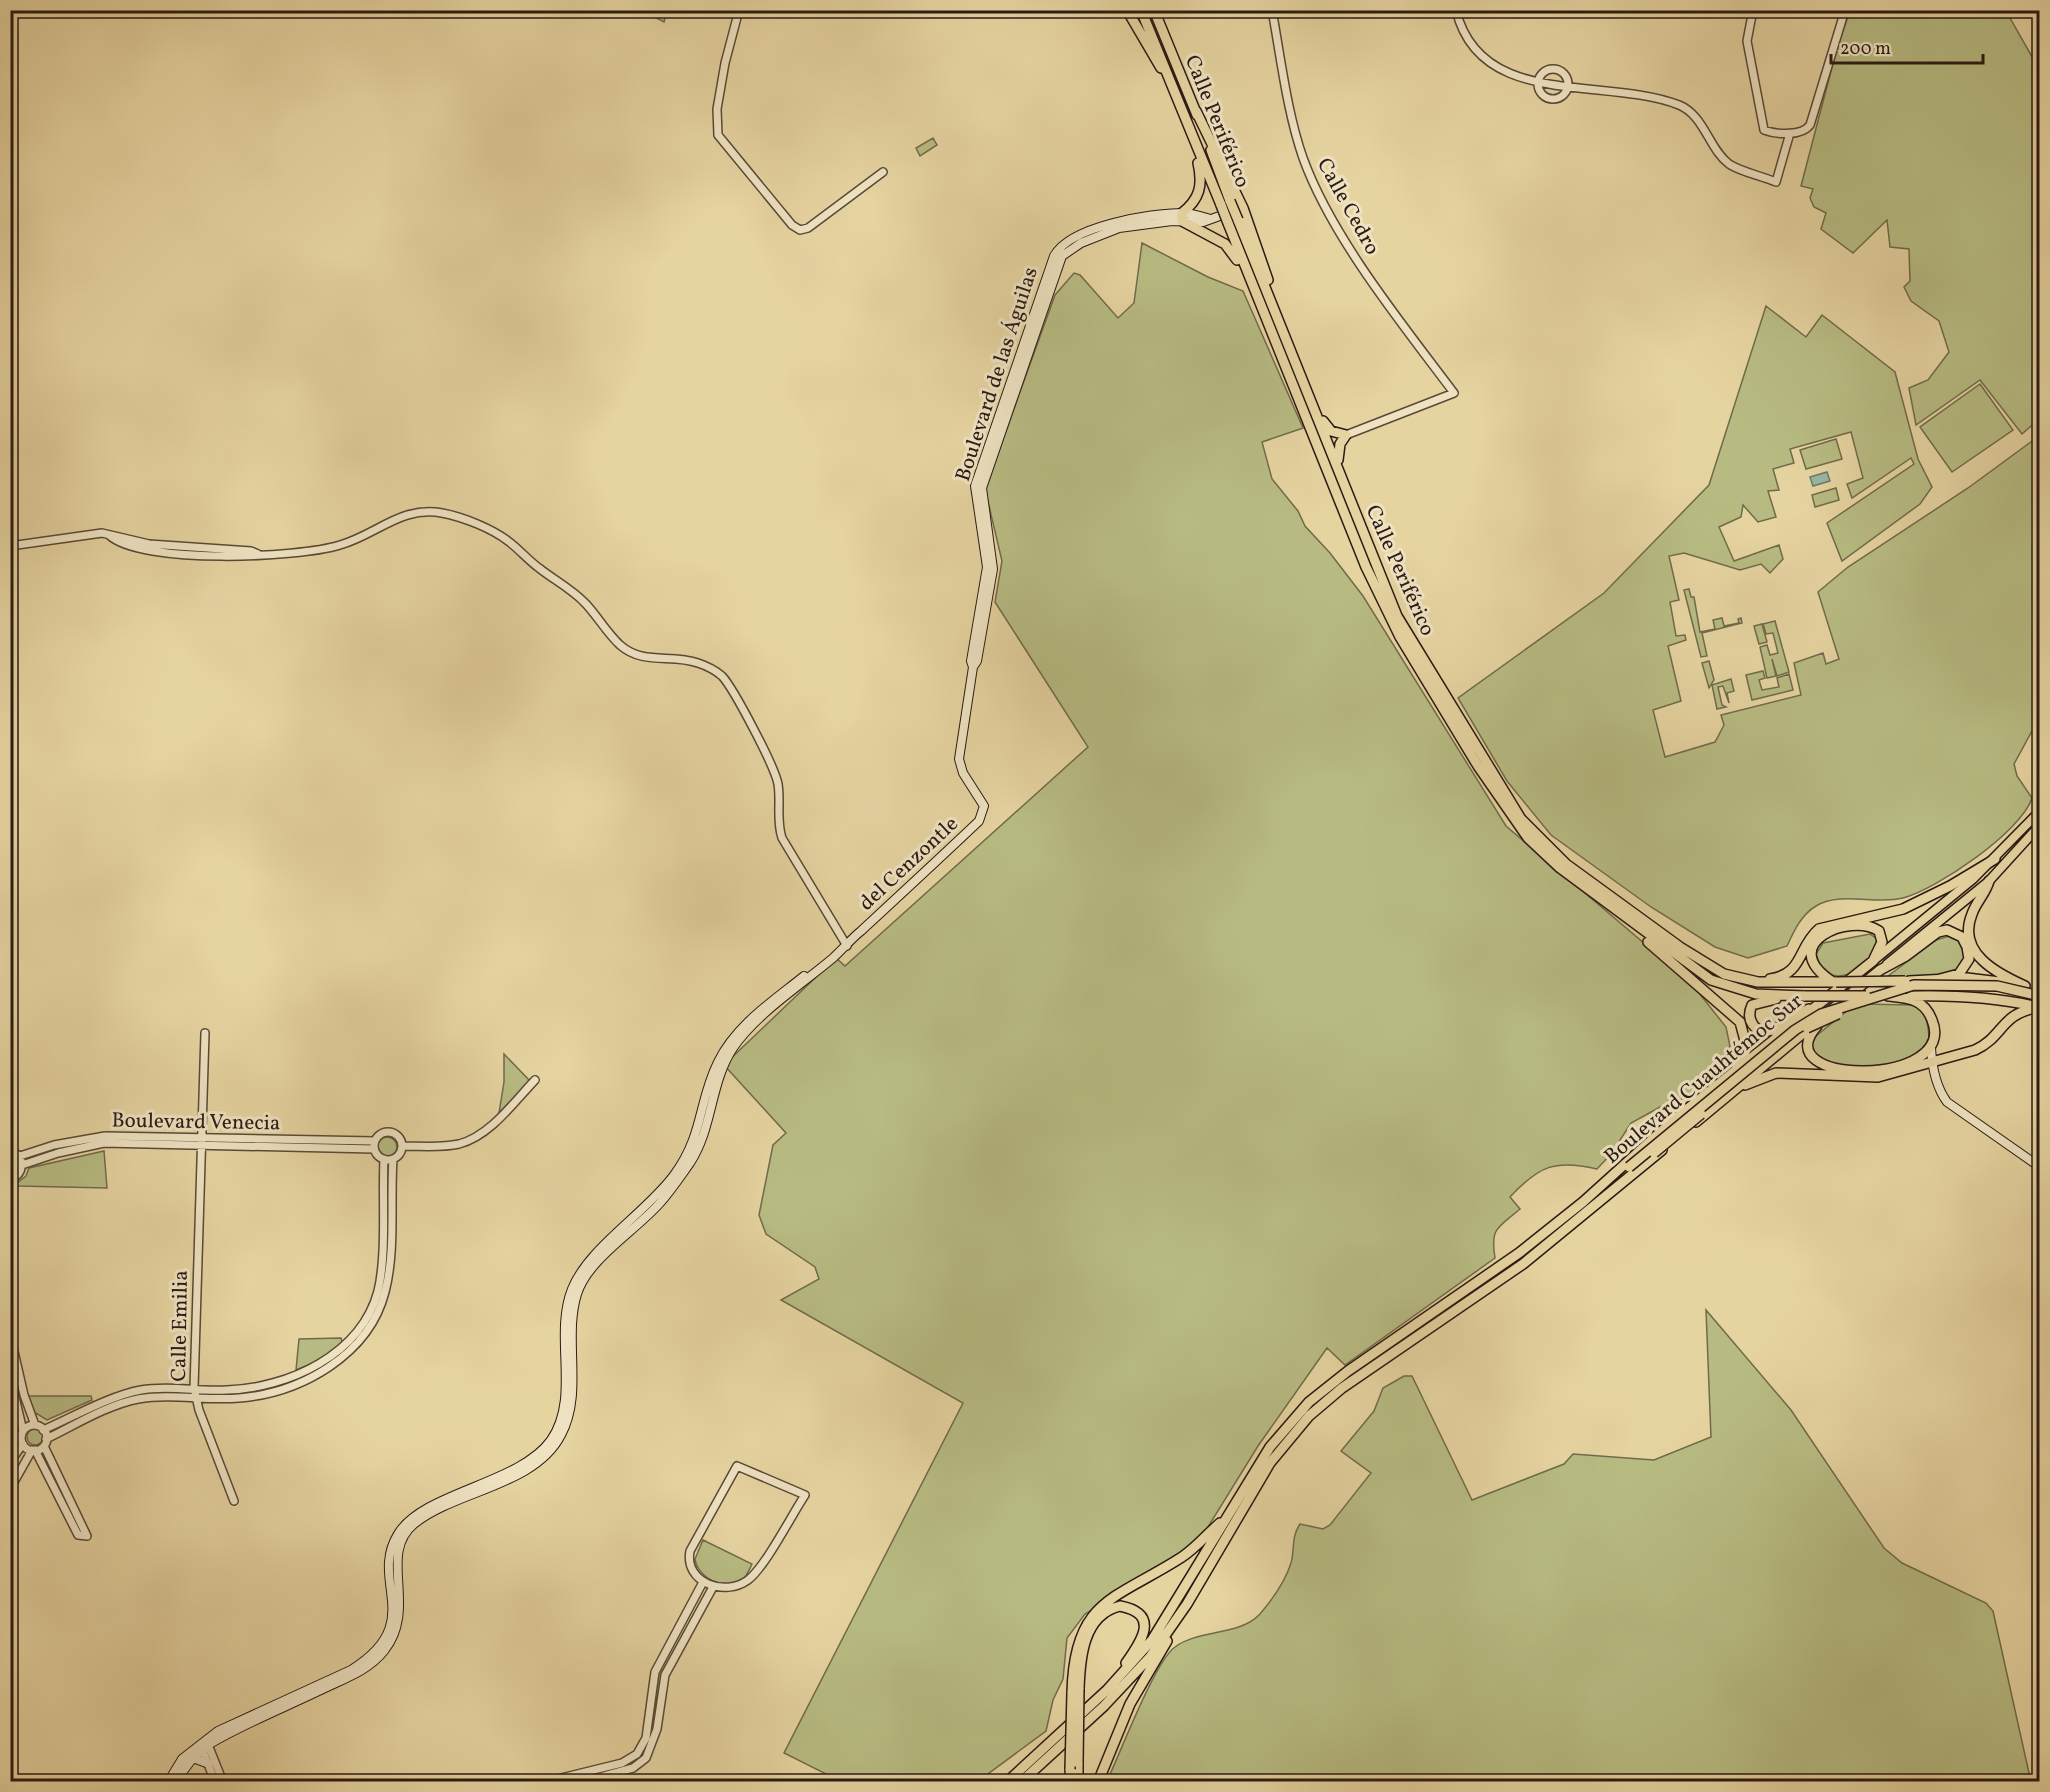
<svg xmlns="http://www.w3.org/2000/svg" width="2050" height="1792" font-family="Vollkorn,serif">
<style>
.green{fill:#b7bb82;stroke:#706a4b;stroke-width:1.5}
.water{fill:#96b8a3;stroke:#6b796a;stroke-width:1.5}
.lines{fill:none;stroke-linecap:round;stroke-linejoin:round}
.tertiary-casing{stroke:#594837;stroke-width:10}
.secondary-casing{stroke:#2a1a14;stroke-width:10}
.primary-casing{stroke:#2a1a14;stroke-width:11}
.trunk-casing{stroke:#2a1a14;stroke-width:12}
.tertiary{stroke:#eee2c1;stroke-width:7}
.secondary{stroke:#eee2c1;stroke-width:8}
.primary{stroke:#e5d3a0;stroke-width:8}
.trunk{stroke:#e5d3a0;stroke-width:9}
.trunk-bridge-casing{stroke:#2a1a14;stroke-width:12;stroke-linecap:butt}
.trunk-bridge{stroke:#e5d3a0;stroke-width:9}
.labels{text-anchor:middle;stroke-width:6;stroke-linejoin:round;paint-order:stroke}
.street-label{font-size:21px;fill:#2a1a14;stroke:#eee2c1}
</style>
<rect width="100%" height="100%" fill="#e5d3a0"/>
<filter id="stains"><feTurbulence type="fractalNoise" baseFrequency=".00333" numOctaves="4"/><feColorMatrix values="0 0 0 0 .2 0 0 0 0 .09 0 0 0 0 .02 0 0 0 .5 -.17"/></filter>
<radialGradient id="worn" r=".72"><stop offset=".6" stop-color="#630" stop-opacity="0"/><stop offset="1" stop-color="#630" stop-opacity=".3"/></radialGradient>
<path class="green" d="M1857,10l149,1 33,58v350l-17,15 -42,-54 -64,45 -7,-37 19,-8 21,-28 -10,-31 -28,-20 -7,-14 6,-6 -1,-32 -19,-2 -3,-27 -34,33 -32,-24 5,-16 -12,-6 -4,-9 3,-9 -12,-3 36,-138 10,-29z
M643,11h24l-3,11z
M933,138l4,7 -17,11 -4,-8z
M1142,243l66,34 35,14 60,137 -41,14 10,37 26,32 7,15 25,27 33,43 143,230 185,157 35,44 4,19 -31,47 -37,13 -31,17 -20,31 -14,15c-42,-10 -58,-3 -87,28l10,12c-22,19 -30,18 -25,49l-150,107 -18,-17 -69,98 -63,102 -110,66 -18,24 -4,41 -10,21 -7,31 -69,51 -137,-1 -56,-28 179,-350 -182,-103 38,-21 -4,-12 -49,-33 -7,-19 14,-70 13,-12 -62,-68 112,-107 9,8 243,-219 -93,-145 7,-41 -17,-72 70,-194 19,-22 6,2 38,43 16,-15z
M1766,306l40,31 16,-22 73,57 23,87 14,28 -12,17 -78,57 -15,-38 87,-59 -3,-6 -59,40 -5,-14 16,-6 -12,-46 -61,17 4,14 -21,6 6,21 -11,1 8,26 -18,5 -15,-17 -2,12 -22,10 15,34 45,-16 4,14 -13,14 -9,-9 -21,6 -56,-17 -15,3 10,44 -9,2 6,34 9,-1 1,5 -18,6 13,55 -28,9 12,47 50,-15 9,-17 -3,-10 80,-20 -7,-32 29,-10 3,11 13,-5 -21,-67 30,-25 120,-79 71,-52v282l-25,46 3,12 15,22c-11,34 -95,91 -129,100 -27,7 -62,-7 -87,8 -15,9 -22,25 -29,40l-39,12 -33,-11 -64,-40 -100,-72 -44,-54 -49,-83 146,-105 105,-108z
M1980,384l33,46 -61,42 -32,-45z
M1836,439l6,20 -36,10 -6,-19z
M1836,488l3,12 -24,7 -3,-12z
M1689,589l2,8h3l6,35 15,-3 -2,-9 9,-2 2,8 15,-3 -1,-4 3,-1 1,5 -40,10 5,23 -6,1 -17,-67z
M1775,621l14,51 -12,4 -5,-17 4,17 -9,2 -7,-31 7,-2 3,10 8,-2 -5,-20 -7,1 -3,-10z
M1762,624l5,18 -8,2 -5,-18z
M1709,661l5,19 -5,8 -7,-25z
M1763,671l2,7 -6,2 3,10 17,-3 -2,-9 12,-4 4,16 -41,10 -6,-25z
M1731,679l3,12 -7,2 2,10 -6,-17 -5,1 4,18 4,2 -9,2 -5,-24z
M1870,934l8,5c-5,23 -35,50 -57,30l-5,-15 7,-11z
M1949,936l12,5 6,19c-16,25 -52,17 -79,16l48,-36z
M1860,1004l55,1c9,6 12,13 13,23 1,6 2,14 0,19 -12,22 -96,28 -113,11 -2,-3 -4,-9 -5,-13l6,-9 37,-30z
M504,1054l26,27 -31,32 5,-31z
M377 1147a10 10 0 1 1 20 0a10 10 0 1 1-20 0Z
M104,1151l3,37 -89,-2 -1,-3 9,-7 3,-8z
M1706,1310l85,100 93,138 18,15 84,40 7,8 36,162 -1,8h11h-932c13,-27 48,-120 68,-134 24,-18 65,-11 85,-33 12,-14 25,-32 31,-51 4,-14 0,-26 9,-39l23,5 7,-4 41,-52 -30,-22 33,-40 9,-23 21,-12h8l60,124 92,-36 9,-10 81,6 57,-23z
M341,1338l2,6 -15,13 -32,13 3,-31z
M28,1396h63l1,4 -45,20 -13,-8z
M27 1437a8 8 0 1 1 16 0a8 8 0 1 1-16 0Z
M703,1540l49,24c-2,4 -4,9 -7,13 -15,17 -47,3 -50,-18z"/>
<path class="water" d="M1827,472l3,9 -17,5 -3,-9z"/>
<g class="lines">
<defs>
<path id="tertiary" d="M739,10l-14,53 -8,46 1,26 74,90 8,5 8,-2 75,-56
M1272,10c9,49 15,102 31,148 29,80 100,167 151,235l-108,42
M1456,10c24,100 150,66 223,95 25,10 30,44 50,59 12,8 33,12 47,18l14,-49
M1753,10l-6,31 17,89c13,5 38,6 46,-5l35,-115
M1538 84a15 15 0 1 1 30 0a15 15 0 1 1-30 0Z
M109,535c32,30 190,23 231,10 36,-10 62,-40 102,-32 21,4 49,15 66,28 11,8 20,19 31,27 15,12 33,21 47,36 12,13 21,29 34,41 24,21 51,8 78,18 9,3 17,7 24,13 12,13 53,91 56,108 3,19 -2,36 4,54l65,108
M10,546l92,-13 47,11 102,7 7,3
M205,1033l-11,355 5,22 35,91
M374 1146a14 14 0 1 1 28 0a14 14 0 1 1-28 0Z
M403,1146c19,0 38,2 56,-2 31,-8 55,-42 76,-64
M10,1151l10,5c3,11 2,19 -10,23
M20,1156l34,-11 51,-9 270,5
M22,1165l36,-12 46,-10 270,6
M10,1268l2,-89
M10,1334l14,61 11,30
M10,1376l13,55
M21 1438a13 13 0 1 1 26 0a13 13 0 1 1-26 0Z
M43,1430c30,-13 66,-34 98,-40 29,-5 57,2 86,0 61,-2 134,-35 151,-99 9,-37 4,-93 6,-132
M46,1439c29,-14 61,-34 92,-40 34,-6 67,2 101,-1 62,-5 130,-43 146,-106 11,-42 5,-90 8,-133
M35,1450l43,85 9,1 -43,-90
M10,1462l13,-18
M737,1466l68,29c-14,21 -39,71 -57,85 -23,17 -64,3 -58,-29z
M10,1489l22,-39
M207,1742l16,40
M201,1746l14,36
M545,1782l77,-19 15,-9 9,-16 9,-66 48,-90
M582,1782l51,-14 13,-10 11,-29 8,-54 48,-88"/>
<path id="secondary" d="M973,667l4,-6 16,-92 -11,-81 80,-232 19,-13 38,-15 53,-7 31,1 36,-13
M1931,1048c1,18 5,39 16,54l93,65
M193,1758l16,6
M168,1782l14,-23 36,-28 133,-61c77,-48 17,-88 47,-136 25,-42 122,-50 153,-94 30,-43 2,-104 21,-151 17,-42 74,-76 102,-114 30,-41 24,-73 44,-113 18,-37 55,-61 86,-86
M175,1782l18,-24 15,-13c37,-22 78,-38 117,-57 21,-10 44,-18 59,-37 35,-44 -7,-96 30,-127 42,-34 121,-38 147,-89 23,-42 2,-96 16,-141 11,-35 58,-63 82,-90 11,-12 21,-27 31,-41 23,-35 20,-80 43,-115 23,-34 68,-63 100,-90 10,-9 18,-19 28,-27 40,-37 79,-73 118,-110l5,-15 -21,-33 -4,-14 14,-92 -2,-6 16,-94 -12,-81 79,-230c16,-30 96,-43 129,-43 9,0 17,3 27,6"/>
<path id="primary" d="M1873,961l100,-82 67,-68
M1887,964l102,-83 51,-56"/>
<path id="trunk" d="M1127,10l34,58
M1141,10l80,195
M1154,10l43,105
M1196,111l47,97 25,72
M1211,150l19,51
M1198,163c5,22 2,36 -16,50v8l43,23 12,16
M1238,220l159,396 124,203 45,45 114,83 44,27 34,8h76
M1228,223l138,344 34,70 78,129 50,72 32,30 151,112 45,14 49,2
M1323,421l8,10 15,4 -6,9 -2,16
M1989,881c-3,12 -13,21 -17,33 -16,39 26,60 53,72
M1648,942l92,80 7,26 -11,21
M1770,979c34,-5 27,-31 49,-50l84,-20 47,-23 45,-27
M1909,981l58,-3 41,5
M1911,996c42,-1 82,1 123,10
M1776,999l-24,6c-5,11 -2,20 9,27l12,-2 36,-21
M1830,1011l50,-41 26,-14 32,-24 9,-2 15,7 5,10 2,12 -10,15 -19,5
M1817,1026c-54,61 143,61 115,-6 -8,-21 -23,-22 -44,-24
M1745,1085l31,-12 102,4 97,-27c30,-14 24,-36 64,-43
M1696,1122l118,-98
M1079,1689c1,-31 4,-74 41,-83 41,8 21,36 6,57
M1072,1693c2,-94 43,-93 110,-136 15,-10 25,-23 38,-34
M1070,1769l1,13
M1007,1782l100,-92 45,-50 118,-193 39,-45 39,-31 171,-118 64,-51 93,-84 197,-157 9,-19 -3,-11c-29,-19 -105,13 -46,51
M1021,1782l83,-76 46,-49 37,-53 83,-141 39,-47 33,-28 181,-124 139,-114
M1078,1782v-19
M1098,1782l32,-78 37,-63"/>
</defs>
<use href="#tertiary" class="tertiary-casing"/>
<use href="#secondary" class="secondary-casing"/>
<use href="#primary" class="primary-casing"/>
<use href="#trunk" class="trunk-casing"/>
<use href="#tertiary" class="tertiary"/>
<use href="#secondary" class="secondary"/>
<use href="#primary" class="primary"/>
<use href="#trunk" class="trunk"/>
<defs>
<path id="trunk-bridge" d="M1230,201l8,19
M1221,205l7,18
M1836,982l69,-1
M1805,996h61
M1807,1028l31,-14
M1654,1153l47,-39
M1629,1167l166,-137 26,-16 93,-29 83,1 43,10
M1078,1763l1,-74
M1070,1769l2,-76"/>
</defs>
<use href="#trunk-bridge" class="trunk-bridge-casing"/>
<use href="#trunk-bridge" class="trunk-bridge"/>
</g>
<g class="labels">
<g class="street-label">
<text transform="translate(1218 121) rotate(68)" y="7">Calle Periférico</text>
<text transform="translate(1349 206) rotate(61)" y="7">Calle Cedro</text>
<text transform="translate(996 374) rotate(-72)" y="7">Boulevard de las Águilas</text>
<text transform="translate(1401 570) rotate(66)" y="7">Calle Periférico</text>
<text transform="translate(908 863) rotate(-43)" y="7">del Cenzontle</text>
<text transform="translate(1703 1078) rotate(-40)" y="7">Boulevard Cuauhtémoc Sur</text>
<text transform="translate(196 1121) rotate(1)" y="7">Boulevard Venecia</text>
<text transform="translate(179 1326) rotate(-89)" y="7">Calle Emilia</text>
</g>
</g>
<rect width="2050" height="1792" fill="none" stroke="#e5d3a0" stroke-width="36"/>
<rect x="12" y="12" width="2026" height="1768" fill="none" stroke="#2a1a14" stroke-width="3"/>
<rect x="18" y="18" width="2014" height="1756" fill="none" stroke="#2a1a14" stroke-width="1.5"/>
<path d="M1831 54v9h152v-9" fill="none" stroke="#2a1a14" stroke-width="3"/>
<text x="1840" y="54" font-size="18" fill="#2a1a14" stroke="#eee2c1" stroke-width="4.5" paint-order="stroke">200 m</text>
<rect width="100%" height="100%" filter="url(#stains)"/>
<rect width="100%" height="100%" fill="url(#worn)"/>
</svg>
